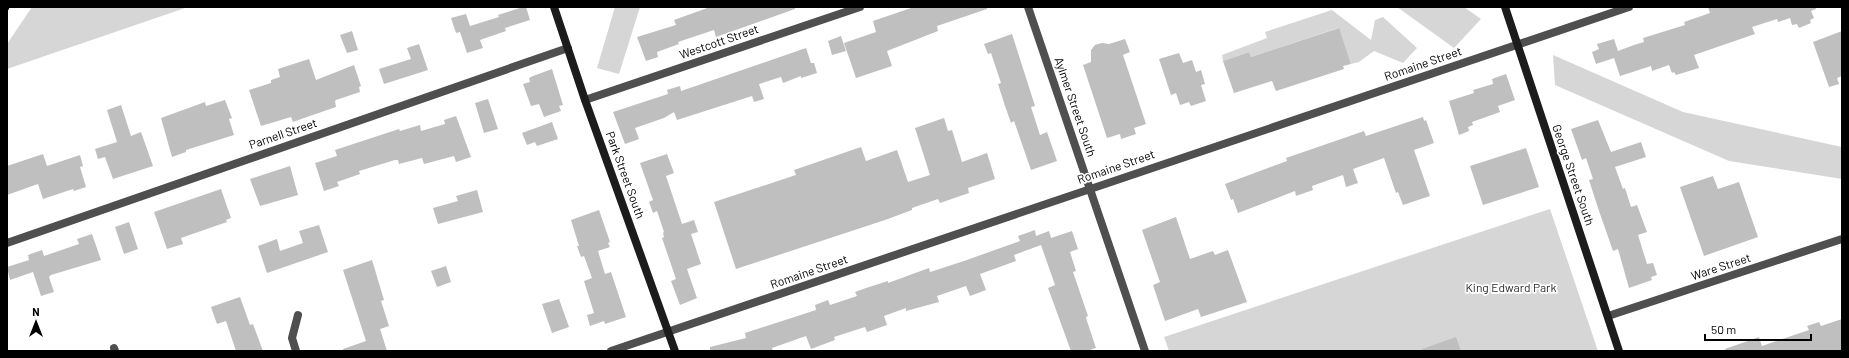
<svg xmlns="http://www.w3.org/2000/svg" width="1849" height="358" font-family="Barlow,sans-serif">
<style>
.green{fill:#d6d6d6}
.building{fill:#bfbfbf}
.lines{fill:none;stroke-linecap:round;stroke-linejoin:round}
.minor{stroke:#4f4f4f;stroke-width:8}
.secondary{stroke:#1c1c1c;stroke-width:8}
.rail-casing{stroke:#000;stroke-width:4.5}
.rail{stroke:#fff;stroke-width:3;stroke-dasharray:9;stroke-linecap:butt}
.labels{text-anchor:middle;stroke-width:3.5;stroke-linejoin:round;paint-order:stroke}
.street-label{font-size:12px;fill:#000;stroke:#fff}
.park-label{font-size:12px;fill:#2d2d2d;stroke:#fff}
</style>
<rect width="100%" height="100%" fill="#fff"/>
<path class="green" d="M32,7h156l-181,62v-25z
M615,7h25l-21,67 -22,-6z
M1397,7h67l17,12 -27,29z
M1332,10l39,30 4,-20 8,-3 34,31 -14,15 -29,-12 -15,11 -8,2 -13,-36 -87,29 -2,-5 -26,9 -1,-6 45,-17 -2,-6z
M1553,55l130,57 159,35v32l-113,-18 -174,-76z
M1550,209l48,142h-429l-5,-14z"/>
<path class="building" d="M523,7h3l4,13 -25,8 1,3 -26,9 3,8 -16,5 -7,-21 -4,1 -5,-15 15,-4 4,12 29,-9 -1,-2z
M710,7h85v2l-79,28 -2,-7 -36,12 1,2 -22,8 1,5 -12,4 -9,-24 39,-12 -2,-5z
M914,7h73v2l-50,17 1,5 -51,20 5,15 -36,12 -12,-35 32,-11 -3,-11z
M1708,7h108v2l-5,2 3,7 -4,2 1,3 -12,5 -2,-4 -5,1 -2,-7 -12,4 -1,-3 -25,8 3,7 -61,21 5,13 -23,7 -2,-3 -2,1 -3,-8 -17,6 -1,-5 -31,10 -6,-18 -18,6 -4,-12 7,-3 -2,-5 17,-5 4,12 16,-6 10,-3 -1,-4 42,-13 -1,-3 26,-9z
M1339,28l12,36 -8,2 1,3 -68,22 -4,-10 -38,12 -11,-32 26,-9 2,5z
M352,31l6,19 -11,3 -7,-18z
M1842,31v45l-5,2 2,6 -10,3 -16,-45z
M1012,34l23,72 -4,1 9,28 7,-3 10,29 -26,9 -17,-49 -3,2 -6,-17 -7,-22 3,-1 -10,-30 -3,1 -4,-10z
M841,36l5,15 -14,4 -4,-14z
M1125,39l5,13 -7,3 23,69 -12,4 2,6 -15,5 -1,-5 -13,4 -24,-73 8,-3v-12l4,-5 7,-2 7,1z
M419,44l9,26 -44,14 -5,-15 32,-10 -4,-11z
M806,48l5,15h3l3,10 -16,5v-2l-18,7 -2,-6 -22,7 5,15 -10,3 -2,-6 -75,24 -3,-8 -10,6 -29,10 4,11 -14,5 -12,-32 55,-18 -1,-4 13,-4 1,5z
M1179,53l4,10 9,-3 4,12 5,-2 4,14 -4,1 5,16 -15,5 -2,-4 -9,3 -4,-12 -5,2 -12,-36z
M309,59l7,21 38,-15 7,21 -2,1 1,5 -24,8 -1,1 1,6 -32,11 -11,4 -2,-5 -30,9 -12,-36 22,-7v-3l9,-3 -2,-8z
M552,69l11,36 -4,1 2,5 -17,6 -5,-13 -8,2 -8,-22 7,-2 -1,-4 4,-2z
M1506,74l9,26 -17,6 2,6 -28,10 1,3 -5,2 1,4 -10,4 -10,-34 25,-8 -1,-3 20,-6 -1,-5z
M488,99l10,30 -14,4 -9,-30z
M225,100l7,18 -3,1 5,16 -48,15v2l-14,5 -11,-39 44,-16 1,4z
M121,105l10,31 10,-4 12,34 -40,13 -8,-22 -7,2 -3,-10 22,-7 -10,-32z
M456,116l15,41 -15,5 -2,-6 -30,8 -2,-6 -23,6 -1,-4h-3l-36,11 1,3 -23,8 2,4 -15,5 -9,-28 22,-7 -2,-6 64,-21 1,2 20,-6 1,6 24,-7 -1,-4z
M1423,117l1,4 2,-1 8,23 -20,7 16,46 -27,9 -5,-13 -2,1 -12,-35 -31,11 5,14 -12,4 -3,-12 -31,11 1,4 -17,6 -1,-5 -57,22 -5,-14 -2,1 -6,-16 62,-23 -1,-3 58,-20 20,-7 2,5z
M944,118l4,13 4,-1 10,32 25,-9 8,26 -27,9 1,5 -29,10 -2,-4 -26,9v2l-27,10 -149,49 -22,-67 82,-27 -2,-5 67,-23 5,14 31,-11 11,32 22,-7 -15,-47z
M1598,120l13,32 30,-10 5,15 -31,10 8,22 2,-1 6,19 6,-2 10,27 -9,3 9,29 6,-1 4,12 -6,2 1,3 -23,8 -11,-39 -5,2 -15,-43 -9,-28 4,-1 -7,-21 -4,2 -11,-31z
M552,122l6,17 -21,7 -2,-4 -8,3 -5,-12z
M1526,148l13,39 -56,18 -13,-39z
M43,154l4,12 33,-11 3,11 -3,1 6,20 -12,4 -1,-2 -30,10 -5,-15 -31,11v-29z
M667,154l7,19 -8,3 16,48 12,-4 4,12 -7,2 10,30 -14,5 10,29 -17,7 -9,-24 5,-2 -14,-41 2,-1 -1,-4 1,-1 -7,-21 -4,2 -4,-11 4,-2 -13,-37z
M290,166l8,29 -38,11 -10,-27z
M1713,176l5,13 21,-7 19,55 -54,19 -24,-69z
M221,189l10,29 -5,2 1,2 -46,16 2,6 -16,5 -13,-37z
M477,190l6,22 -45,12 -5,-16 25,-7 -2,-5z
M599,210l11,32 -2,1 2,4 -12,4 7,23 6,-2 15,45 -21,7 -1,-3 -14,5 -3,-11 7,-2 -10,-32 8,-3 -8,-22 -3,1 -4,-11h2l-8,-26z
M1176,217l14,42 23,-8 2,4 13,-5 19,52 -46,15 -3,-8 -33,12 -12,-36 7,-3 -18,-52z
M129,222l9,27 -14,5 -9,-27z
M319,225l9,27 -61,21 -9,-27 19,-7 3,12 23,-8 -4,-12z
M1035,230l1,6 13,-5 2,7 21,-7 6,18 -8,3 6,19 -3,1 15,44 -2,1 1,4 9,27 -9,3h-16l-23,-63 7,-3 -14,-40 -27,10 2,6 -36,13 6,16 -16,6 -4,-10 -29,10 2,6 -33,9v-3l-22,8 3,9 -20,7 -2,-5 -31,10 1,3 -24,9 -5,-13 -34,12 1,3h-63v-4l36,-9 -1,-5 71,-23 -1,-5 13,-5 2,5 27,-9 -2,-4 11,-4 22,-7v2l41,-15 1,4 34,-11 56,-20 -2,-5z
M92,234l9,26 -50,15 -2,2 5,15 -13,4 -8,-24 -23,8 -3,-13 22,-7 -1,-5 14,-5 2,6 35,-12 -2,-5z
M372,260l12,40 -3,1 8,25 -9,3 7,22h-44v-2l23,-8 -23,-71z
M446,266l5,16 -14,5 -6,-16z
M240,297l10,28 3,-1 10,27h-27l-10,-30 -9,3 -6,-17z
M559,299l10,28 -17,6 -10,-29z
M1842,319v32h-116l-1,-2 34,-12 3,9 47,-16 -2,-4 12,-4 2,4z
M1456,337l5,14h-39v-2z"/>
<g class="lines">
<path class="minor" d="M1028,7l117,344
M585,100l275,-93
M7,243l561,-195
M1608,316l234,-77
M114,348l1,3
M296,351l-4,-13 6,-23
M611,351l1018,-344"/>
<path class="secondary" d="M554,7l31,93 90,251
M1505,7l114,344"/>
<defs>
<path id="rail" d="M7,8v-1"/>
</defs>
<use href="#rail" class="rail-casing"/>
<use href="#rail" class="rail"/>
</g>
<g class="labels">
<g class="street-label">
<text transform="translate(719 42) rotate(-19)" y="4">Westcott Street</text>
<text transform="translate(1423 64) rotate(-19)" y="4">Romaine Street</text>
<text transform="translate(1075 107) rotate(71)" y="4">Aylmer Street South</text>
<text transform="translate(283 134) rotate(-19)" y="4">Parnell Street</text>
<text transform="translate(1116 167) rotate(-19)" y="4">Romaine Street</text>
<text transform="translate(625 175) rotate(70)" y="4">Park Street South</text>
<text transform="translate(1573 175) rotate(71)" y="4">George Street South</text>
<text transform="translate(1721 267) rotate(-18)" y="4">Ware Street</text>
<text transform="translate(809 272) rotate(-19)" y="4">Romaine Street</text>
</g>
<g class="park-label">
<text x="1511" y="292">King Edward Park</text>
</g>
</g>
<rect width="1849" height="358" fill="none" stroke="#000000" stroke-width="16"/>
<g transform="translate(36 322)" stroke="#ffffff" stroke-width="3" paint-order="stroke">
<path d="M0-3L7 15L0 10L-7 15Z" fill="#000000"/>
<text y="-6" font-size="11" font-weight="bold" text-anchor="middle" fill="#000000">N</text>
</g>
<path d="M1705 334v6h106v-6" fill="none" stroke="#000000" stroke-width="2"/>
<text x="1711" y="334" font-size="12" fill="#000000" stroke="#ffffff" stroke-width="3" paint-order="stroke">50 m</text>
</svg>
